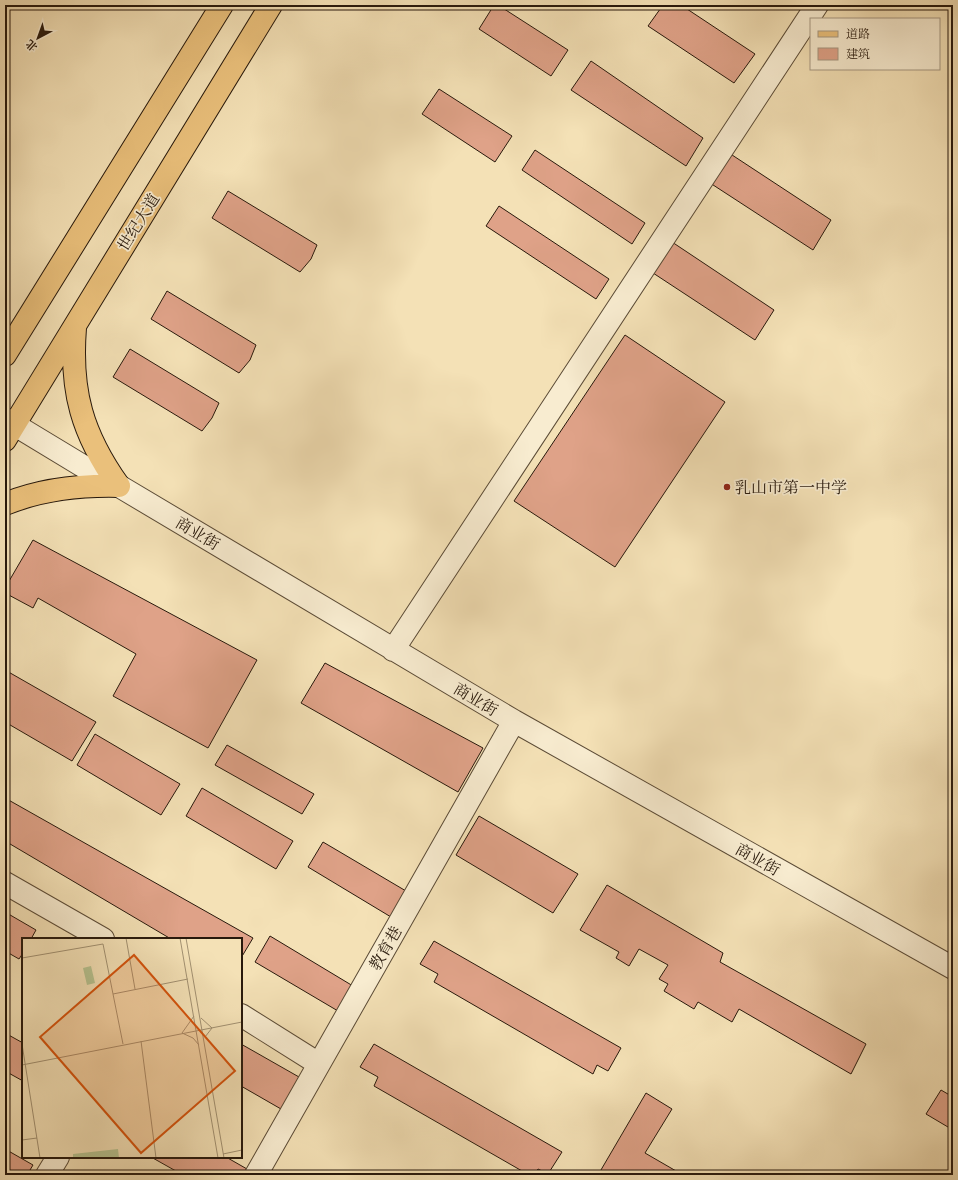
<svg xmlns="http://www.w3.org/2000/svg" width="958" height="1180" font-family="'EB Garamond','Noto Serif SC',serif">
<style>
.building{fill:#dfa288;stroke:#28190c}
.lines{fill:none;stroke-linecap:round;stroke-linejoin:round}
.minor-casing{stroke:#5b4b36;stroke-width:24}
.major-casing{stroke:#28190c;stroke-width:24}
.minor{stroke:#f8ecd0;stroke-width:22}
.major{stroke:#eac07b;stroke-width:22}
.poi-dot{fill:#8f2418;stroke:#f8ecd0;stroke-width:1.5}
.labels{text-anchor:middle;stroke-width:3.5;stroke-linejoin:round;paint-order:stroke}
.street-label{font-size:16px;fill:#28190c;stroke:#f8ecd0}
.poi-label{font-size:16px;fill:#28190c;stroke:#f8ecd0;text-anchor:start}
.inset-road{fill:none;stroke:#a29172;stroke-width:1}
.view{fill:#d5530c;fill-opacity:0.15;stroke:#d5530c;stroke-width:2}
.inset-edge{fill:none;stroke:#28190c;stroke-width:2}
</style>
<rect width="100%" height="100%" fill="#f4e1b6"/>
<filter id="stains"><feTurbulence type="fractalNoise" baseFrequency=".005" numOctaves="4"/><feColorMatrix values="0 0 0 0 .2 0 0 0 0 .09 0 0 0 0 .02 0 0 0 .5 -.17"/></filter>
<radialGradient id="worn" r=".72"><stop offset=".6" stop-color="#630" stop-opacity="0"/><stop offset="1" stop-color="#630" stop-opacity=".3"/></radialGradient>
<path class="building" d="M494,5h4l70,45 -17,26 -72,-47z
M663,5h18l74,49 -21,29 -86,-57z
M591,61l112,77 -17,28 -115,-76z
M439,89l73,47 -17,26 -73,-48z
M535,150l110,73 -13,21 -110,-74z
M726,151l105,69 -18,30 -106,-69z
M228,191l89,54 -6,14 -11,13 -88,-54z
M499,206l110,73 -13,20 -110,-73z
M669,240l105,70 -19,30 -105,-69z
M167,291l89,54 -6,15 -11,13 -88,-54z
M625,335l100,67 -110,165 -101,-66z
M130,349l89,54 -7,15 -10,13 -89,-54z
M33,540l224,120 -49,88 -95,-52 23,-42 -98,-56 -5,10 -28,-15v-5z
M325,663l158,85 -25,44 -157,-89z
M5,670l91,52 -24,39 -67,-39z
M95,734l85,50 -19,31 -84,-50z
M227,745l87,49 -12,20 -87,-49z
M202,788l91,53 -17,28 -90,-53z
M5,798l248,140 -12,20v-19h-70l-166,-98z
M479,816l99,58 -25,39 -97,-58z
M323,842l83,49 -15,26 -83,-50z
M607,885l116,68 -3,9 146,82 -15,30 -112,-65 -7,13 -34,-20 -4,7 -30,-18 4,-7 -9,-5 9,-14 -29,-16 -10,17 -13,-8 3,-6 -39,-22z
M5,912l31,18 -5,9h-8v14l-4,6 -14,-8z
M270,936l83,50 -15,25 -83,-49z
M434,941l187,107 -13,23 -11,-6 -4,9 -159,-92 4,-8 -18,-10z
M5,1033l18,10v38l-18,-10z
M241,1044l58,33 -18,32 -40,-23z
M374,1044l188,108 -14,22 -10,-5 -4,6h-5l-155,-89 4,-9 -18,-10z
M941,1090l12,7v33l-27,-16z
M646,1093l26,16 -27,44 38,22h-85z
M5,1149l28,16 -6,10h-22z
M151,1157h75l21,12 -4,6h-60z"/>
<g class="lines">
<defs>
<path id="minor" d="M5,419l86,52 28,15 395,235 439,247
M393,650l424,-645
M5,883l98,56
M241,1015l78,49
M47,1175l11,-18
M256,1175l258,-454"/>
<path id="major" d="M75,328c-5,63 7,106 44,158
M5,355l217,-350
M5,440l266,-435
M5,504c37,-15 74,-19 114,-18"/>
</defs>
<use href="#minor" class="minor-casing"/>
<use href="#major" class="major-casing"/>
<use href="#minor" class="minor"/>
<use href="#major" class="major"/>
</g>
<circle class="poi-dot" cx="727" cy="487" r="4"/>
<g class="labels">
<g class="street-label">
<text transform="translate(138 222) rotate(-58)" y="6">世纪大道</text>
<text transform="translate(198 533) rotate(31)" y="6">商业街</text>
<text transform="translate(476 699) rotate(31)" y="6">商业街</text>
<text transform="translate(758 859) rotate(29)" y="6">商业街</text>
<text transform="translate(385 948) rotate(-60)" y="6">教育巷</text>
</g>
<g class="poi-label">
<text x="735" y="493">乳山市第一中学</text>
</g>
</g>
<g transform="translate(22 938)">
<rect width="220" height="220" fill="#f4e1b6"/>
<path d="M69,28l4,17 -8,2 -4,-17zM96,211l1,9h-46v-4z" fill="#b7c491"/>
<path class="inset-road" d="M104,0l9,51M158,0l38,220M164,0l38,220M0,20l81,-14 20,100M91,56l75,-15M179,80l11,10 -7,9M160,95l12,-17M160,95l11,5 6,7M119,103l15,117M0,106l18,114M0,127l220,-43M0,202l15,-2M201,216l19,-4"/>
<path class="view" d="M112,17l101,116 -94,82 -101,-116z"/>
<rect width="220" height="220" class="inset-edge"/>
</g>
<rect width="958" height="1180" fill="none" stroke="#f4e1b6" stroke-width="20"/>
<rect x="6" y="6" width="946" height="1168" fill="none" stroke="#28190c" stroke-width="2"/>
<rect x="10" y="10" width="938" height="1160" fill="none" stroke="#28190c"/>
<rect x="810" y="18" width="130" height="52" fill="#f8ecd0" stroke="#a59882"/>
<rect x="818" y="31" width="20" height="6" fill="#eac07b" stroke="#a59882"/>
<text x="846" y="38" font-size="12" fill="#28190c">道路</text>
<rect x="818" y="48" width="20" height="12" fill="#dfa288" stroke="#a59882"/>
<text x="846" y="58" font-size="12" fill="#28190c">建筑</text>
<g transform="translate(38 38) rotate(221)" stroke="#f8ecd0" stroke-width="3" paint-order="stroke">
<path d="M0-3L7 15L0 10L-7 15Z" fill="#28190c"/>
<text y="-6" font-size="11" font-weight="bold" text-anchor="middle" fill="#28190c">北</text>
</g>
<rect width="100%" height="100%" filter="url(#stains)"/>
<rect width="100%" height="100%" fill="url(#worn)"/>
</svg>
